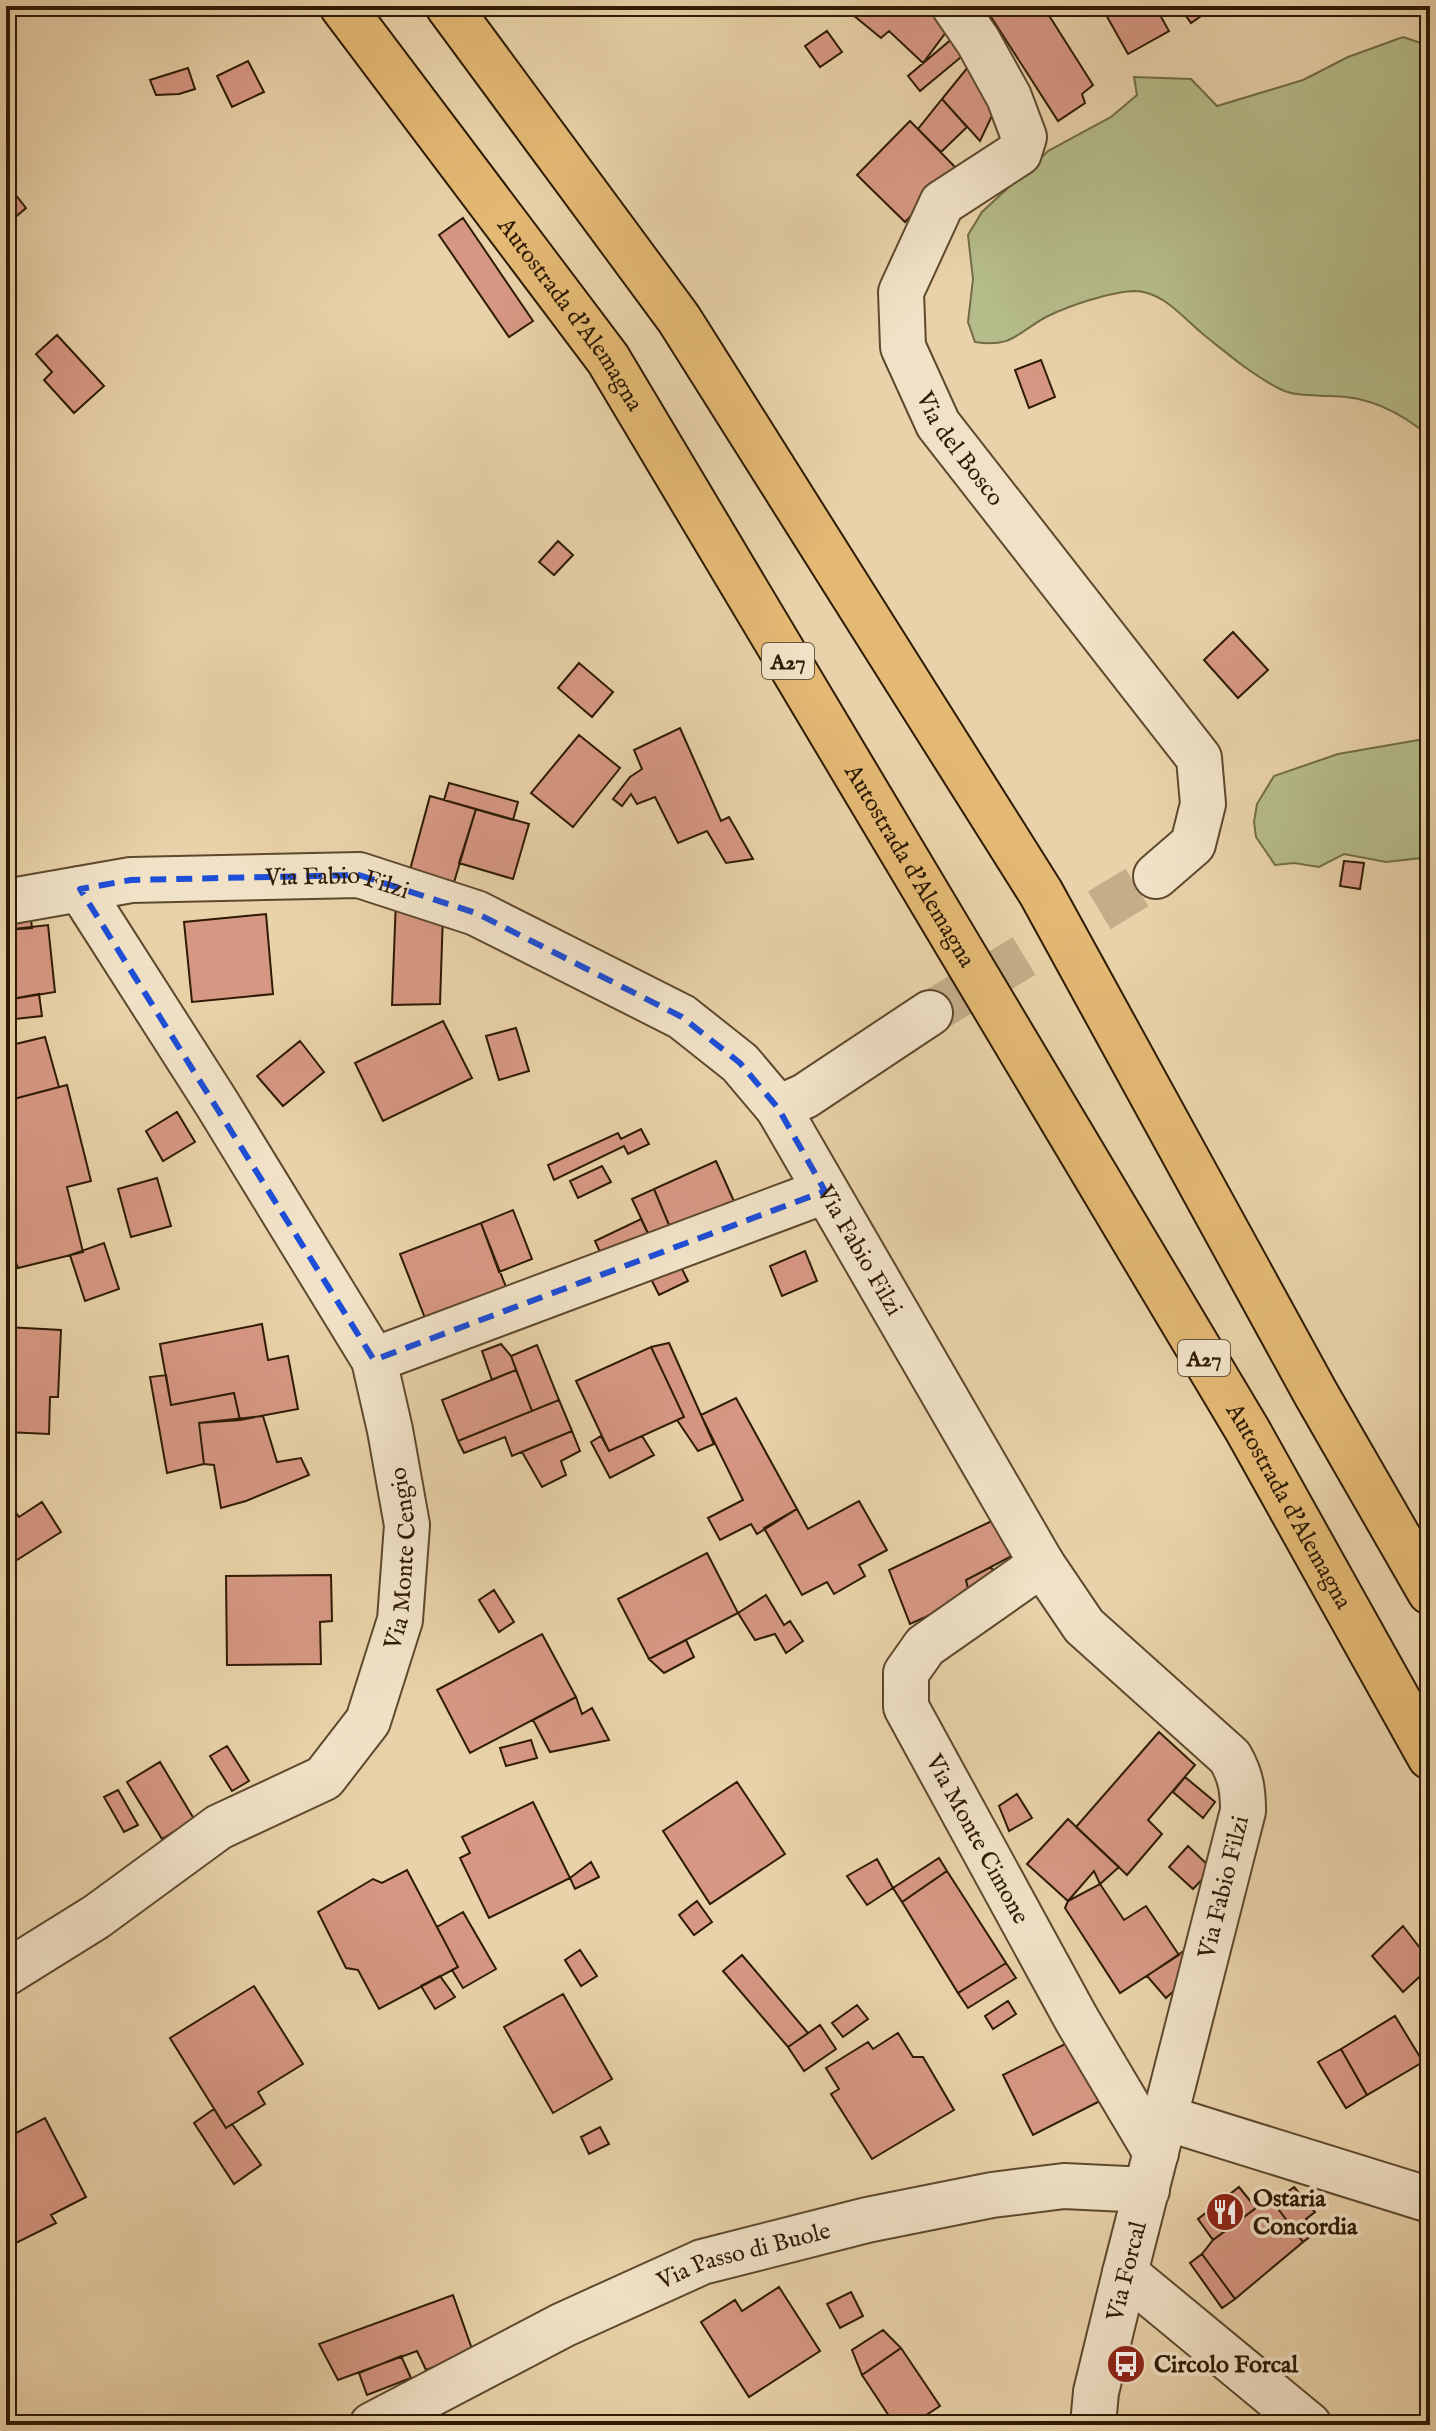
<svg xmlns="http://www.w3.org/2000/svg" width="1436" height="2431" font-family="'IM FELL English',serif">
<style>
.green{fill:#b5bc89;stroke:#726c46;stroke-width:2}
.building{fill:#d79883;stroke:#2e1b04;stroke-width:2}
.lines{fill:none;stroke-linecap:round;stroke-linejoin:round}
.minor-tunnel{stroke:#c4ad88;stroke-width:44;stroke-dasharray:44 22;stroke-linecap:butt}
.minor-casing{stroke:#5d492d;stroke-width:48}
.highway-casing{stroke:#2e1b04;stroke-width:48}
.minor{stroke:#f1e2c7;stroke-width:44}
.highway{stroke:#e4b974;stroke-width:44}
.marked{fill:none;stroke:#1d4ed8;stroke-width:6;stroke-dasharray:16 10;stroke-linejoin:round}
.labels{text-anchor:middle;stroke-width:7;stroke-linejoin:round;paint-order:stroke}
.shield{fill:#f1e2c7;stroke:#68573e;stroke-width:2}
.shield-label{font-size:22px;font-weight:bold;fill:#2e1b04}
.street-label{font-size:24px;fill:#2e1b04;stroke:#f1e2c7}
.poi-label{font-size:24px;font-weight:bold;fill:#2e1b04;stroke:#f1e2c7;text-anchor:start}
</style>
<rect width="100%" height="100%" fill="#e9d2a9"/>
<filter id="stains"><feTurbulence type="fractalNoise" baseFrequency=".0025" numOctaves="4"/><feColorMatrix values="0 0 0 0 .2 0 0 0 0 .09 0 0 0 0 .02 0 0 0 .5 -.17"/></filter>
<radialGradient id="worn" r=".72"><stop offset=".6" stop-color="#630" stop-opacity="0"/><stop offset="1" stop-color="#630" stop-opacity=".3"/></radialGradient>
<path class="green" d="M1403,37l27,9v391c-28,-24 -62,-41 -99,-41 -18,-1 -36,1 -53,-8 -27,-14 -50,-34 -74,-53 -21,-17 -41,-44 -70,-44 -25,1 -66,15 -88,26 -29,16 -34,31 -71,25l-7,-20 5,-43 -5,-44 14,-23 66,-61 63,-34 26,-22 -3,-18 57,2 26,27 86,-26 45,-23z
M1430,738v119l-44,5 -42,-8 -25,13 -25,-4 -19,2 -19,-28 -2,-15 3,-18 17,-28 64,-22z"/>
<path class="building" d="M850,6h91l14,14 -32,43 -34,-32 -8,7 -34,-28z
M984,6h59l50,79 -11,9 3,9 -27,18z
M1101,6h54l14,25 -41,23z
M1179,6h30l2,3 -20,14z
M827,31l15,21 -22,15 -15,-21z
M953,38l13,15 -46,38 -12,-15z
M248,61l16,31 -32,15 -15,-31z
M968,67l32,32 -20,42 -38,-42z
M188,68l7,21 -16,5 -23,1 -6,-15z
M942,99l25,28 -26,25 -23,-23z
M910,121l47,48 -52,53 -48,-47z
M15,194l11,14 -20,17v-24z
M463,218l70,103 -24,16 -70,-102z
M57,335l47,51 -30,27 -30,-33 8,-8 -16,-18z
M1041,360l14,37 -26,11 -14,-38z
M558,541l15,14 -19,20 -15,-13z
M1233,632l35,38 -30,28 -34,-38z
M579,663l34,29 -21,25 -34,-29z
M680,728l41,93 8,-4 24,42 -27,4 -19,-32 -29,12 -23,-46 -18,7 -6,-10 -9,12 -9,-7 17,-22 12,-8 -8,-19z
M579,735l41,33 -47,59 -42,-34z
M449,783l69,19 -5,18 -69,-20z
M430,796l46,13 -24,80 -44,-12z
M476,809l53,15 -16,55 -54,-16z
M1344,861l20,2 -4,26 -20,-3z
M396,899l47,14 -3,91 -48,1z
M30,912l2,16 -26,2v-16z
M266,914l7,80 -81,8 -8,-80z
M48,925l7,67 -49,8v-70z
M39,994l3,22 -36,4v-20z
M443,1021l29,57 -89,43 -28,-58z
M516,1028l13,43 -30,9 -13,-44z
M45,1037l14,50 -53,14v-57l1,2z
M300,1041l24,31 -41,34 -26,-30z
M67,1085l24,96 -24,6 16,65 -65,16 -3,-8 -9,2v-161z
M177,1112l18,30 -32,19 -17,-30z
M641,1129l8,15 -21,10 -4,-8 -70,34 -6,-15 70,-32 3,6z
M716,1161l21,47 -63,29 -20,-48z
M602,1166l9,16 -33,16 -8,-17z
M157,1178l14,48 -40,11 -13,-48z
M654,1189l20,48 -20,9 -22,-47z
M513,1210l19,49 -33,13 -18,-49z
M641,1219l13,27 -47,22 -12,-27z
M481,1223l32,82 -81,31 -32,-82z
M104,1243l15,46 -34,12 -15,-46z
M805,1251l12,30 -35,15 -12,-30z
M680,1265l8,16 -29,14 -8,-16z
M262,1324l6,36 20,-4 10,53 -58,11 -6,-27 -63,12 -11,-61z
M6,1327l55,3 -3,67h-8l-1,37 -43,-2z
M669,1343l45,101 -16,7 -21,-31 7,-3 -33,-70z
M501,1344l10,12 5,14 -24,10 -10,-29z
M537,1345l22,55 -27,11 -21,-55z
M651,1347l33,70 -75,34 -33,-70z
M516,1370l16,41 -74,30 -16,-41z
M166,1375l5,30 63,-12 6,27 -41,3 5,41 -37,9 -17,-96z
M736,1398l61,111 -40,25 -6,-10 -31,16 -12,-22 35,-18 -42,-85z
M559,1400l13,31 -60,25 -7,-19 -41,16 -6,-12z
M263,1416l14,46 24,-4 8,17 -63,26 -25,7 -7,-43 -10,-1 -5,-41z
M572,1431l8,20 -19,10 5,14 -24,12 -20,-35z
M601,1436l8,15 33,-15 12,19 -44,23 -19,-36z
M859,1501l28,49 -28,15 6,11 -31,18 -7,-12 -25,13 -38,-67 33,-19 11,20z
M42,1502l19,30 -55,35v-53l8,-4 5,7z
M996,1519l23,33 -53,28 4,17 -60,27 -21,-54z
M707,1553l31,60 -89,46 -31,-60z
M991,1567l7,12 -28,18 -4,-17z
M331,1575l1,46 -12,1 1,42 -94,1 -1,-89z
M494,1590l20,32 -15,10 -20,-32z
M766,1595l18,30 6,-4 13,20 -17,12 -11,-19 -20,6 -17,-27z
M542,1634l34,63 -106,56 -33,-63z
M686,1640l8,17 -30,16 -15,-14z
M576,1697l6,17 10,-6 17,32 -59,12 -17,-32z
M1159,1732l36,33 -47,55 14,14 -35,41 -51,-48z
M531,1740l6,18 -31,8 -6,-18z
M227,1746l22,35 -17,10 -22,-35z
M160,1762l34,57 -32,20 -35,-57z
M1185,1777l30,25 -12,16 -30,-26z
M737,1782l48,72 -75,50 -47,-73z
M118,1790l20,35 -14,7 -20,-35z
M1017,1794l15,24 -23,13 -10,-25z
M533,1802l37,76 -81,40 -29,-60 10,-5 -8,-16z
M1068,1819l51,48 -19,17 -6,-13 -26,30 -41,-37z
M1188,1846l24,23 -19,20 -24,-22z
M939,1858l8,13 -45,31 -9,-14z
M877,1859l16,29 -26,17 -20,-29z
M591,1862l8,15 -24,12 -5,-11z
M407,1870l51,97 -79,42 -21,-39 -12,-2 -28,-56 55,-33 9,4z
M947,1871l59,92 -48,30 -56,-91z
M1100,1884l24,36 22,-14 33,49 -59,38 -55,-85 3,-7z
M697,1901l15,21 -18,13 -15,-20z
M463,1912l33,57 -33,19 -11,-18 6,-3 -21,-40z
M1403,1926l27,35v6l-27,25 -31,-36z
M580,1950l17,26 -16,10 -16,-26z
M1185,1950l14,18 -33,30 -19,-22z
M742,1955l66,78 -20,14 -65,-76z
M1006,1963l10,15 -48,30 -10,-15z
M440,1976l15,21 -20,12 -14,-23z
M254,1986l49,78 -45,28 7,12 -39,24 -56,-90z
M563,1994l49,85 -59,34 -49,-86z
M1008,2001l8,13 -23,15 -8,-13z
M857,2005l11,14 -25,18 -11,-14z
M1395,2016l28,46 -56,33 -26,-46z
M820,2025l16,24 -32,22 -16,-24z
M898,2033l15,24h10l31,53 -82,49 -41,-65 8,-5 -13,-21 42,-26 5,7z
M1071,2041l31,59 -69,35 -30,-60z
M1341,2049l26,46 -21,13 -28,-46z
M214,2109l12,19 6,-4 29,41 -27,19 -40,-61z
M45,2118l41,79 -35,18 5,8 -50,25v-110z
M600,2127l9,17 -20,10 -8,-17z
M1239,2187l17,21 -43,32 -15,-21z
M1294,2187l21,25 -9,7 10,13 -13,10 -30,-40z
M1273,2202l30,40 -68,57 -33,-45 11,-14 43,-32z
M1202,2254l33,45 -13,9 -32,-45z
M779,2287l41,64 -71,46 -48,-75 34,-22 7,11z
M851,2292l12,24 -23,12 -13,-24z
M453,2295l20,57 -47,18 -9,-19 -79,29 -19,-36z
M883,2330l18,18 -39,27 -10,-25z
M901,2348l39,58 -29,19h-16l-33,-50z
M401,2356l10,22 -44,17 -8,-22z"/>
<g class="lines">
<path class="minor-tunnel" d="M930,1013l226,-137"/>
<defs>
<g id="minor">
<path id="s1" d="M954,6l24,35 31,56 15,40 -5,16 -77,50 -41,89 2,55 35,77 261,334 4,46 -10,40 -37,32"/>
<path id="s2" d="M6,902l125,-22 228,-5 117,38 206,104 58,46 38,45 264,456 42,62 146,131c11,19 13,33 13,54l-118,462 -29,119 -3,33"/>
<path d="M778,1108l27,-12 125,-83"/>
<path d="M374,1360l451,-169"/>
<path id="s3" d="M1042,1564l-117,82 -19,27v34l171,313 79,133"/>
<path id="s4" d="M6,1973l90,-56 123,-90 105,-49 44,-57 32,-101 7,-95 -17,-95 -16,-70 -158,-258 -136,-213"/>
<path d="M1166,2118l264,82"/>
<path d="M1125,2273l184,152"/>
<path id="s5" d="M372,2425l191,-100 139,-63 165,-42 125,-25 72,-9 83,4"/>
</g>
<g id="highway">
<path id="s6" d="M342,6l266,353 640,1072 182,326"/>
<path d="M448,6l231,313 362,574 275,501 114,198"/>
</g>
</defs>
<use href="#minor" class="minor-casing"/>
<use href="#highway" class="highway-casing"/>
<use href="#minor" class="minor"/>
<use href="#highway" class="highway"/>
</g>
<path class="marked" d="M359,875l117,38 206,104 58,46 38,45 47,83 -451,169 -294,-471 51,-9z"/>
<defs>
<symbol id="restaurant-disc" viewBox="-11 -11 22 22"><circle r="9.5" fill="#8f2418" stroke="#f1e2c7"/><path d="M-5-6h1v4h1v-4h1v4h1v-4h1v5L-1.5 .5V6h-2V.5L-5-1ZM5-6V6H3V1.5H1.5Q1.5-4 5-6Z" fill="#fff"/></symbol>
<symbol id="bus-disc" viewBox="-11 -11 22 22"><circle r="9.5" fill="#8f2418" stroke="#f1e2c7"/><path d="M-5-6H5V4H4V6H2V4H-2V6H-4V4H-5ZM-3.5-4V0h7V-4ZM-3.5 1.2v1.5H-2V1.2ZM2 1.2v1.5H3.5V1.2Z" fill="#fff"/></symbol>
</defs>
<g fill-rule="evenodd">
<use href="#restaurant-disc" x="1203" y="2190" width="44" height="44"/>
<use href="#bus-disc" x="1104" y="2342" width="44" height="44"/>
</g>
<g class="labels">
<g class="shield">
<rect x="762" y="643" width="52" height="36" rx="6"/>
<rect x="1178" y="1340" width="52" height="36" rx="6"/>
</g>
<g class="shield-label">
<text x="788" y="669">A27</text>
<text x="1204" y="1366">A27</text>
</g>
<g class="street-label">
<text dy="8" stroke="none"><textPath href="#s6" startOffset="384">Autostrada d'Alemagna</textPath></text>
<text dy="8" stroke="none"><textPath href="#s1" startOffset="528">Via del Bosco</textPath></text>
<text dy="8" stroke="none"><textPath href="#s6" startOffset="1032">Autostrada d'Alemagna</textPath></text>
<text dy="8" stroke="none"><textPath href="#s2" startOffset="334">Via Fabio Filzi</textPath></text>
<text dy="8" stroke="none"><textPath href="#s2" startOffset="1006">Via Fabio Filzi</textPath></text>
<text dy="8" stroke="none"><textPath href="#s6" startOffset="1776">Autostrada d'Alemagna</textPath></text>
<text dy="8" stroke="none"><textPath href="#s4" startOffset="614">Via Monte Cengio</textPath></text>
<text dy="8" stroke="none"><textPath href="#s3" startOffset="360">Via Monte Cimone</textPath></text>
<text transform="translate(1223 1887) rotate(-76)" y="8">Via Fabio Filzi</text>
<text dy="8" stroke="none"><textPath href="#s5" startOffset="410">Via Passo di Buole</textPath></text>
<text transform="translate(1126 2271) rotate(-76)" y="8">Via Forcal</text>
</g>
<g class="poi-label">
<text x="1253" y="2206">Ostaria<tspan x="1253" dy="28">Concordia</tspan></text>
<text x="1154" y="2372">Circolo Forcal</text>
</g>
</g>
<rect width="1436" height="2431" fill="none" stroke="#e9d2a9" stroke-width="32"/>
<rect x="8" y="8" width="1420" height="2415" fill="none" stroke="#2e1b04" stroke-width="4"/>
<rect x="16" y="16" width="1404" height="2399" fill="none" stroke="#2e1b04" stroke-width="2"/>
<rect width="100%" height="100%" filter="url(#stains)"/>
<rect width="100%" height="100%" fill="url(#worn)"/>
</svg>
